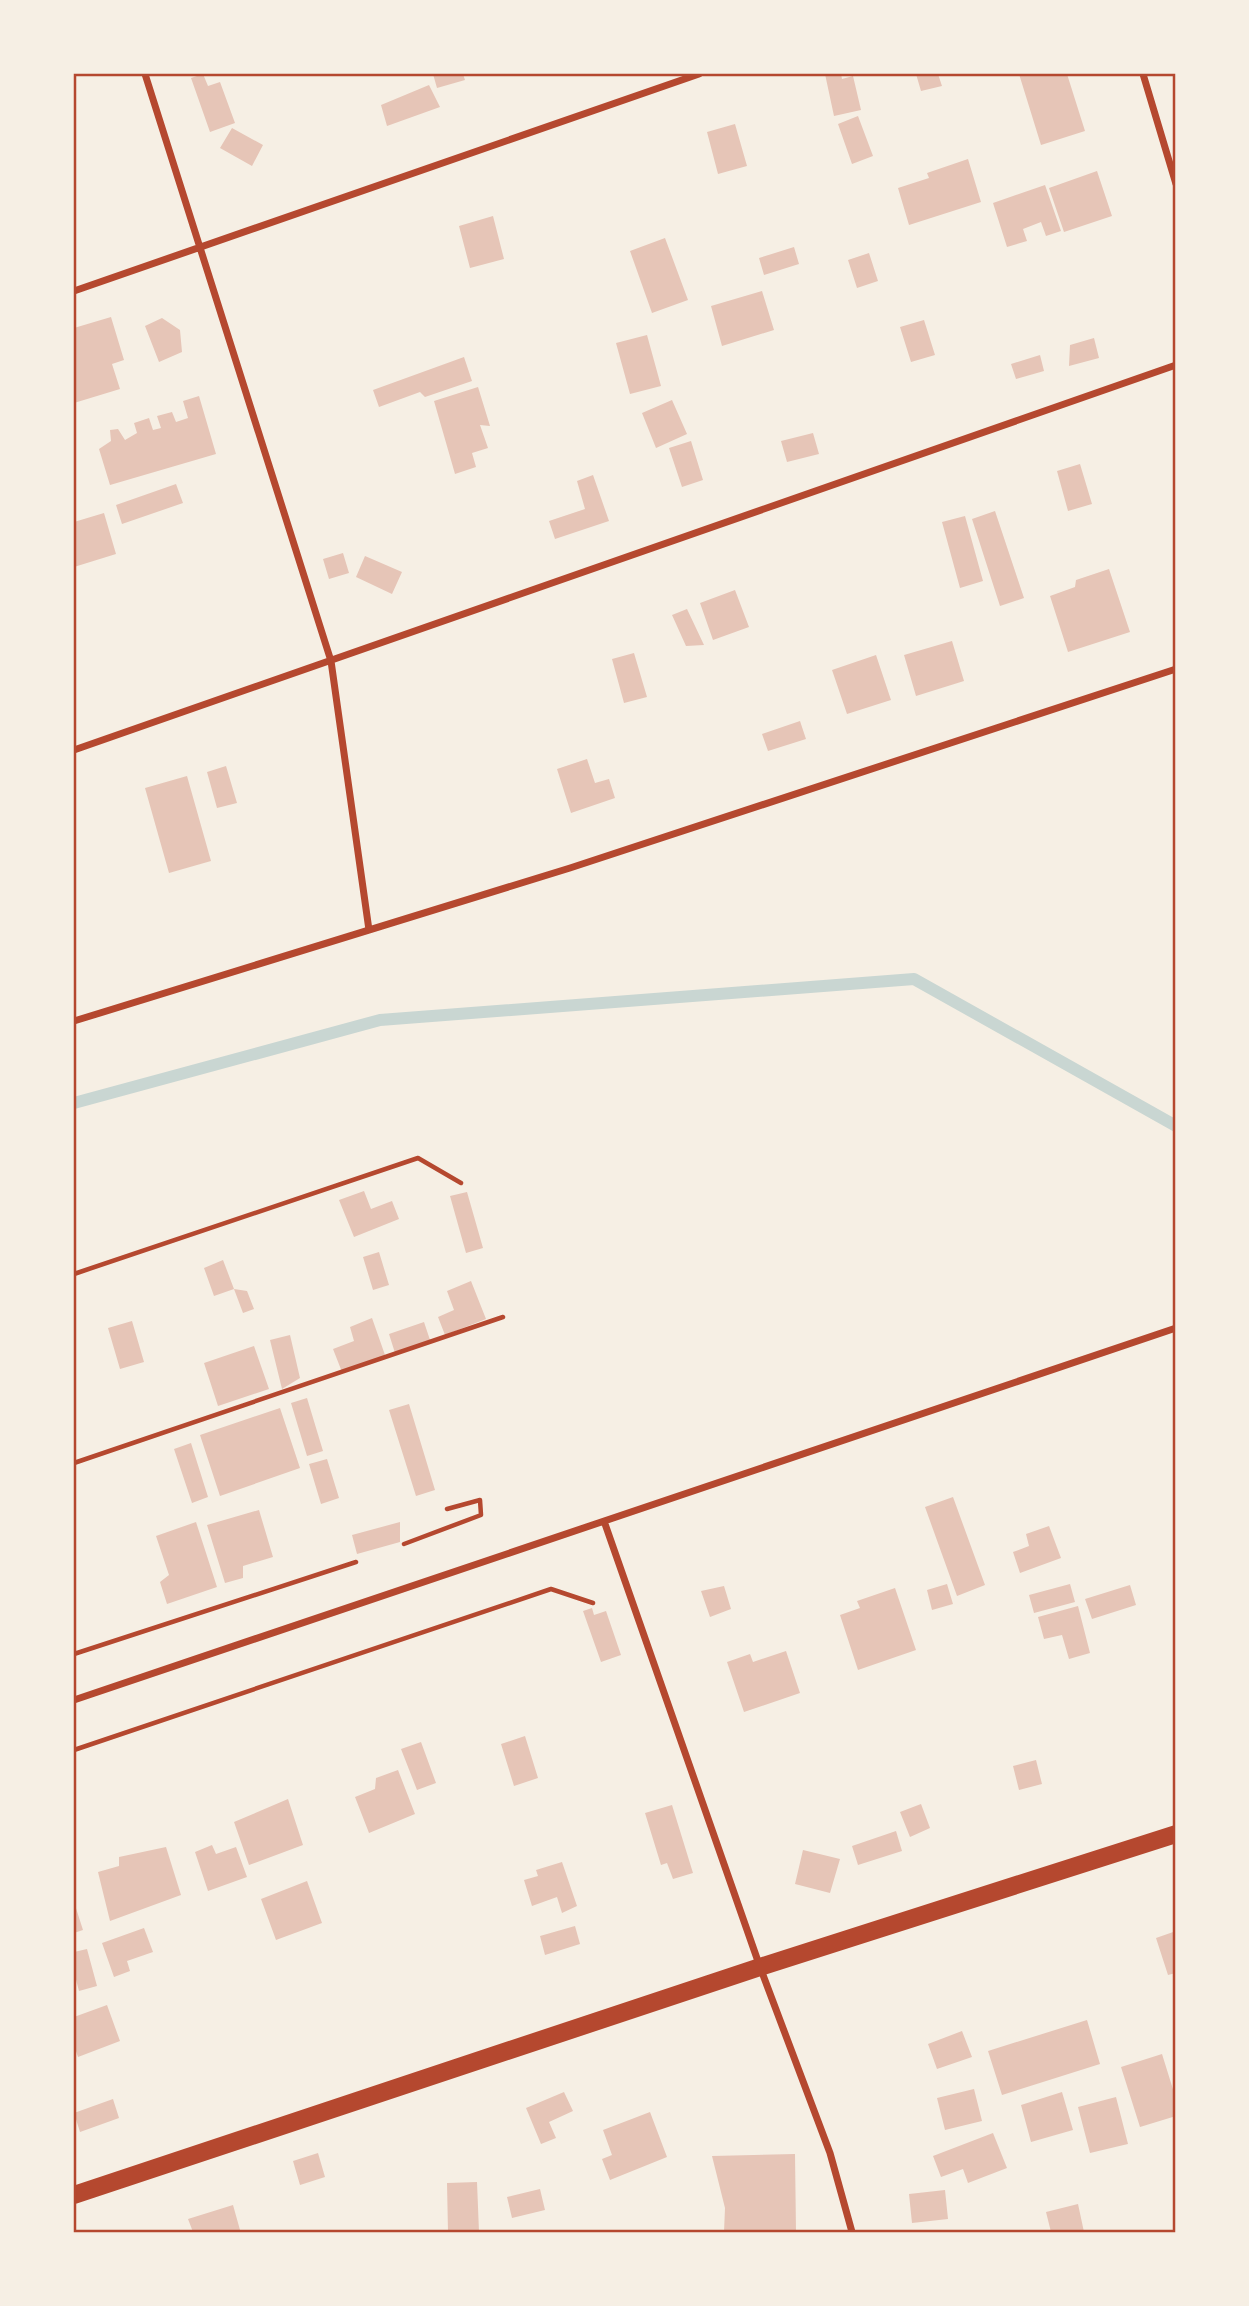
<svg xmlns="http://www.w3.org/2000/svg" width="1249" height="2306" font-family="Lato,sans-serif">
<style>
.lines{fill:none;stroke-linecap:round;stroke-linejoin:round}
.stream{stroke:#c9d6d2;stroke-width:12}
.building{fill:#e6c5b7}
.path{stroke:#b5482f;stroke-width:4.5}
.minor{stroke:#b5482f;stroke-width:7}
.primary{stroke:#b5482f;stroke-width:18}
.neatline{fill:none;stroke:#b5482f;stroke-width:2.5}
</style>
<rect width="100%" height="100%" fill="#f6efe4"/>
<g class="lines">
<path class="stream" d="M74,1103l306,-83 534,-41 262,147"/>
</g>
<path class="building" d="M203,74l5,12 12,-4 15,41 -25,9 -19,-54z
M433,74h30l2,6 -28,8z
M825,74h16l1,5 11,-3 8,34 -27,6z
M916,74h22l4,12 -21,5z
M1019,74h48l18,57 -44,14z
M429,85l11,22 -53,19 -6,-21z
M858,116l15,40 -21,8 -14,-40z
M735,124l12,42 -29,8 -11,-42z
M232,128l31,17 -11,21 -32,-18z
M968,159l13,43 -72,23 -11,-37 31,-10 -2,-5z
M1097,171l15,45 -48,16 -15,-44z
M1045,185l16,46 -15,5 -5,-14 -18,7 4,12 -20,6 -14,-44z
M493,216l11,43 -34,9 -11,-42z
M665,238l23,62 -36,13 -22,-62z
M794,247l5,17 -35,11 -5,-17z
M869,253l9,28 -21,7 -9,-28z
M762,291l12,39 -52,16 -11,-40z
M111,317l13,43 -12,4 8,25 -46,14v-75z
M162,318l18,12 2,22 -23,10 -14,-36z
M924,320l11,35 -24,7 -11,-35z
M647,335l14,51 -31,8 -14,-51z
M1094,338l5,20 -30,8 1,-21z
M1040,355l4,16 -28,8 -5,-15z
M464,357l8,24 -47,16 -5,-5 -41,15 -6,-17z
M478,387l12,39 -10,-1 8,23 -16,5 4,14 -21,7 -21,-73z
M199,396l17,58 -106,31 -11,-36 12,-8 -1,-11 8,-1 7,11 12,-7 -3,-10 15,-5 4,12 8,-2 -4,-12 15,-4 4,10 12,-4 -5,-17z
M672,400l15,34 -31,14 -14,-35z
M813,433l6,21 -32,8 -6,-21z
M691,441l12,39 -21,7 -13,-39z
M1080,464l12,40 -24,7 -11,-40z
M593,475l16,46 -54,18 -6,-18 36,-12 -8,-28z
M176,484l7,19 -61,21 -6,-19z
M995,511l29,87 -24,8 -28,-87z
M104,513l12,41 -42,13v-45z
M965,516l18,65 -23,7 -18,-66z
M343,553l6,20 -20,6 -6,-20z
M365,556l37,16 -10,22 -36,-17z
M1109,569l21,63 -62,20 -18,-56 25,-9 1,-7z
M735,590l14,37 -36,13 -13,-37z
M687,609l17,36 -18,1 -14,-31z
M952,641l12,40 -48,15 -12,-41z
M634,653l13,44 -23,6 -12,-44z
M876,655l15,45 -44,14 -15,-44z
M800,721l6,18 -38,12 -6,-17z
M587,759l8,24 14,-4 6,19 -44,15 -14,-44z
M226,766l11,37 -20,5 -10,-36z
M187,776l24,85 -42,12 -24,-85z
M364,1191l7,18 21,-8 7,18 -45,18 -15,-37z
M467,1192l16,56 -17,5 -16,-57z
M379,1252l10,33 -16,5 -10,-33z
M223,1260l11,29 13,2 7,18 -11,4 -9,-24 -20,7 -10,-28z
M471,1281l15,38 -41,16 -7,-18 16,-7 -7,-19z
M372,1318l13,37 -43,17 -9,-23 21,-8 -4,-14z
M132,1321l12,41 -24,7 -12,-41z
M424,1322l6,18 -35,13 -6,-19z
M290,1335l10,43 -18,11 -12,-49z
M254,1346l15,43 -51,17 -14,-43z
M307,1398l16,53 -16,5 -16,-53z
M409,1404l26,86 -19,6 -27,-86z
M280,1408l20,60 -80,28 -20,-61z
M191,1443l17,54 -16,6 -18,-54z
M327,1459l12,39 -18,6 -12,-40z
M953,1497l32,88 -28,11 -32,-89z
M259,1510l14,47 -30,9v12l-18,5 -18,-58z
M196,1522l21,65 -50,17 -7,-22 9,-7 -13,-39z
M400,1522v20l-43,12 -5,-19z
M1049,1526l12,32 -41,15 -7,-21 16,-6 -3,-12z
M947,1584l6,20 -21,6 -5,-20z
M1070,1584l5,18 -41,11 -5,-18z
M1130,1585l6,20 -44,14 -7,-20z
M724,1586l7,23 -21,8 -9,-26z
M895,1588l21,62 -58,20 -18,-55 20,-7 -3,-7z
M1078,1606l12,47 -21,6 -7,-24 -18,4 -6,-22z
M592,1608l2,7 12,-4 15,44 -20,7 -18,-51z
M786,1651l14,42 -56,19 -17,-50 23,-8 3,8z
M525,1736l13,42 -24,8 -13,-42z
M421,1742l15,41 -19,7 -16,-41z
M1036,1760l6,24 -23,6 -6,-24z
M398,1770l17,44 -46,19 -14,-36 20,-8 1,-11z
M288,1799l15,46 -54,20 -15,-43z
M921,1804l9,24 -20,9 -10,-25z
M672,1805l21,68 -20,6 -6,-16 -6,2 -16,-52z
M896,1831l6,20 -44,14 -6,-19z
M212,1845l4,9 20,-7 11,30 -39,14 -13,-39z
M166,1847l15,48 -71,26 -12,-49 21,-6v-9z
M803,1850l37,9 -10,34 -35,-9z
M562,1862l15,44 -15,7 -5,-16 -25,9 -8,-26 14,-4 -2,-6z
M307,1881l15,42 -46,17 -15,-41z
M74,1902l9,28 -9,3z
M575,1926l5,18 -35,11 -5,-19z
M144,1928l9,24 -26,9 3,10 -16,6 -12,-34z
M1176,1931v42l-8,2 -12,-37z
M87,1949l10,37 -18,5 -5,-19v-20z
M107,2005l13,36 -42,16 -4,-12v-28z
M1087,2020l13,44 -98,31 -14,-44z
M962,2031l10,26 -35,12 -9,-25z
M1162,2054l14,45v17l-36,11 -19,-60z
M974,2089l8,32 -37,9 -8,-32z
M564,2092l9,19 -24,11 7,16 -15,6 -15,-36z
M1062,2092l11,38 -42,12 -10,-37z
M1116,2097l12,47 -38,9 -12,-46z
M113,2099l6,19 -39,14 -6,-19z
M650,2112l17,45 -57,23 -8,-21 10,-4 -9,-25z
M993,2133l14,35 -39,15 -5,-14 -22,8 -8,-21z
M318,2153l7,24 -25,8 -7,-24z
M795,2154l1,78h-72l1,-24 -13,-52z
M477,2182l2,50h-31l-1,-49z
M540,2189l5,21 -33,8 -5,-21z
M945,2190l3,29 -36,4 -3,-29z
M1078,2204l6,28h-33l-5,-20z
M233,2205l7,25 -47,2 -5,-13z"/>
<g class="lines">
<path class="path" d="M74,1274l344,-116 43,25
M74,1463l429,-146
M404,1544l77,-29 -1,-15 -33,9
M74,1654l282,-92
M74,1750l477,-161 42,14"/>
<path class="minor" d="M145,74l186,587 38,269
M1143,74l33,110
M74,291l625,-217
M74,750l1102,-385
M74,1021l496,-153 606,-199
M604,1521l156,446 70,186 22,79
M74,1700l1102,-372"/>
<path class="primary" d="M74,2195l686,-228 416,-133"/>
</g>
<rect width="1249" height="2306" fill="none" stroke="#f6efe4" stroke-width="150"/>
<rect x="75" y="75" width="1099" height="2156" class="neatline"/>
</svg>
